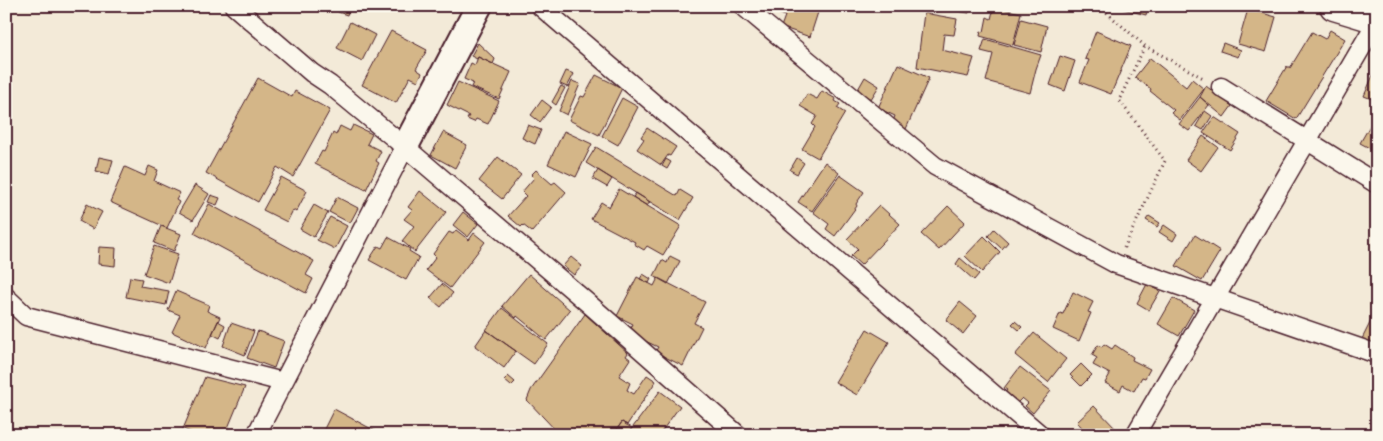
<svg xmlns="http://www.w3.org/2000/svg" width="1383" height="441" font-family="Pangolin,sans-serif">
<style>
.building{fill:#d4b688;stroke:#4a1f2b}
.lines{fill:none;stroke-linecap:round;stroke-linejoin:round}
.street-casing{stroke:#4a1f2b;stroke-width:21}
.secondary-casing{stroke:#4a1f2b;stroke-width:29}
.primary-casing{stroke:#4a1f2b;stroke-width:31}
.path{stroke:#4a1f2b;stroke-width:3;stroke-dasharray:1 4;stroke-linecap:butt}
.street{stroke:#fbf7ec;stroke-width:18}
.secondary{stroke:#fbf7ec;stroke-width:25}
.primary{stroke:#fbf7ec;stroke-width:28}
</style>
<rect width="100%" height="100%" fill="#f3ead8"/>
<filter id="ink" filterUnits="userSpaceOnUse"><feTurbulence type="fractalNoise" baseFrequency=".02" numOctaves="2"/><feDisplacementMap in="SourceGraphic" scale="10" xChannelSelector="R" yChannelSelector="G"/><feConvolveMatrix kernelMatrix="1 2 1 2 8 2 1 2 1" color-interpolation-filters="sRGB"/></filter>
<g filter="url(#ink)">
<path class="building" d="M341,6l9,1 -3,8 -9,-3z
M775,6h45l-10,31 -29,-10 4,-11 -12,-5z
M938,6h32l-1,7 -31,-5z
M1124,6h24l-2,9 -23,-6z
M994,7l27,6 -8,32 -33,-9 1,-5 3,1 3,-15 4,2z
M1248,9l28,8 -10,35 -28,-8z
M924,13l33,6 -3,16 -10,-1 -2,16 32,8 -6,19 -51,-10z
M1021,19l26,7 -6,26 -27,-7z
M350,22l25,13 -13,26 -25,-13z
M1330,30l15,9 -49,80 -30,-18 21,-35 3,2 22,-36 13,7z
M391,31l36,19 -11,19 6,4 -4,8 -8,-4 -14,26 -34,-18z
M1096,31l35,15 -20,48 -31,-12 9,-22 -4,-1z
M985,39l56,16 -5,14 -6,24 -44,-12 7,-27 -12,-3z
M478,43l17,16 -2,5 -15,-7 -1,2 -6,-3z
M1223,43l18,7 -3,7 -18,-6z
M1060,56l15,5 -10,30 -15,-6z
M478,57l33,15 -12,27 -28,-12 2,-4 -9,-4 7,-16 4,2z
M1150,58l36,29 6,-8 12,10 -24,31 -9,-7 3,-3 -24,-19 1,-2 -16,-12z
M898,64l31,14 -23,51 -14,-6 3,-7 -17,-8z
M566,71l8,3 -7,13 -7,-3z
M1374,73l3,1v27l-13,-5z
M596,75l26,13 -23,47 -30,-15 12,-24 3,1z
M865,77l14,9 -8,13 -14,-8z
M258,78l34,19 3,-6 35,19 -37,67 -16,-10 -19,35 -52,-29z
M572,81l8,3 -13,31 -8,-4z
M458,82l41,19 -11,23 -12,-5 -2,3 -7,-3 2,-3 -22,-11z
M561,86l4,2 -9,17 -4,-3z
M1206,86l26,20 -8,11 -24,-20z
M822,91l14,8 -1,2 5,3 -3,4 8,5 -27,45 -16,-9 13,-22 -3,-3 5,-8 -17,-10 7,-12 10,5z
M1200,97l9,8 -20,26 -10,-7z
M622,98l16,9 -20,38 -16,-9z
M542,100l9,7 -11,15 -9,-7z
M1205,111l7,5 -9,14 -7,-4z
M1376,115l1,1v36l-17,-9z
M1214,117l26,17 -10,16 -27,-17z
M353,125l19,9 -5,10 14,7 -5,10 3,2 -13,27 -51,-26 7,-13 2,1 9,-19 3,2 4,-9 10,5z
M528,125l13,5 -6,14 -13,-6z
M647,128l29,19 -6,9 -2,-1 -7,10 -24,-16 7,-10 -3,-2z
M564,131l28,13 -16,33 -28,-13z
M443,132l24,13 -12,23 -24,-13z
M1203,136l15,11 -17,24 -15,-11z
M596,147l81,49 3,-6 13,8 -13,22 -94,-57z
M99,157l14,3 -4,14 -13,-3z
M498,157l23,18 -19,24 -23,-18z
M797,158l7,5 -7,11 -7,-4z
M666,159l5,3 -4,7 -5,-3z
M825,162l14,11 -27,38 -14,-9z
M149,166l9,4 -4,11 26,12 -4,7 3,2 -12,26 -57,-26 15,-35 20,9z
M536,170l16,14 3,-2 11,10 -34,40 -9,-7 -2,2 -13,-11 18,-20 -4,-4 12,-14 -3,-3z
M598,170l14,9 -5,8 -14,-8z
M840,175l24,17 -8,12 1,2 -22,30 -9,-7 3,-5 -16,-12z
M281,177l26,14 -11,21 -3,-2 -6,12 -24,-12z
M195,185l14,9 -16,26 -14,-8z
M619,189l62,37 -18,29 -16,-9 -3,4 -10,-6 1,-2 -44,-23 10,-17 8,5z
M420,191l26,21 -31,40 -13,-11 12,-15 -10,-7 8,-9 -4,-3z
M636,193l14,9 -3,4 -14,-9z
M211,195l9,3 -3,7 -9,-3z
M337,197l21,11 -8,15 -21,-11z
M87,204l15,8 -9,17 -14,-8z
M209,204l105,57 -8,14 7,4 -7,14 -112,-60z
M314,205l14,8 -14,24 -14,-8z
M879,205l21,19 -39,41 -10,-9 7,-7 -11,-10z
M948,206l17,16 -26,28 -18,-16z
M463,212l15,12 -10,13 -15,-12z
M1149,216l11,7 -3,4 -11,-7z
M330,217l17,9 -12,23 -18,-9z
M1164,225l13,9 -4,7 -14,-9z
M161,226l20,8 -7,17 -20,-8z
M994,229l14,13 -6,7 -14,-13z
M456,230l13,10 5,-7 11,9 -35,46 -24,-18 10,-13 -3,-3 16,-22 4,2z
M1195,235l25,16 -18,30 -26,-15z
M984,236l16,16 -18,20 -17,-16z
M388,237l22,12 -1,2 10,6 -13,23 -37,-20 9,-14 4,2z
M154,246l24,8 -9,29 -25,-9z
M99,247l17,1 -1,18 -17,-2z
M670,256l10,5 -12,23 -14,-8 8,-16 5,3z
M571,257l11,9 -8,9 -11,-9z
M960,258l19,16 -5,6 -18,-16z
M529,274l41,36 -24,30 -29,-24 -1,2 -14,-12z
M643,274l8,5 -2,4 -9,-4z
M130,277l12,2 -2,7 29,5 -3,14 -40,-8z
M637,277l17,9 4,-8 47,24 -11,21 8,4 -19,39 -28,-14 3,-5 -17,-8 -11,-9 3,-6 -16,-8z
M442,284l11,9 -12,14 -11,-9z
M1147,284l13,7 -11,19 -12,-7z
M176,291l33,14 -2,6 13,6 -14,31 -34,-16 8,-17 -12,-5z
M1073,292l20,10 -5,10 3,1 -12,28 -26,-12 7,-16 3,1z
M1173,298l21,12 -15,26 -21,-12z
M960,302l17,14 -14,18 -17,-14z
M502,308l46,36 -14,20 -48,-34z
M585,314l43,39 -2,3 4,3 -11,17 11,7 -3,7 7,4 13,-19 9,6 -29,44 -5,-3 -9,13h-53l-33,-35 4,-10z
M218,321l7,4 -5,13 -8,-4z
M1015,321l7,6 -3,3 -7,-6z
M1371,321l6,3v14l-4,6 -11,-5z
M231,323l23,8 -9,24 -22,-9z
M867,329l22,13 -32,53 -22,-13z
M486,330l30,21 -12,17 -29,-22z
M258,331l26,10 -10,27 -27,-10z
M1034,333l32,26 -18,23 -33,-27z
M1104,344l8,5 3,-4 18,12 -1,3 18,9 -5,9 -3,-1 -8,14 -11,-6 -3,6 -15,-8 5,-9 -17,-9 4,-7 -5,-3 6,-10 4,2z
M1081,364l11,11 -11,11 -11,-11z
M1020,367l31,24 -18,22 -8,-7 3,-3 -6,-5 -6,6 -12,-10 3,-4 -3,-2z
M508,376l7,6 -4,4 -7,-6z
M205,377l40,10 -20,48h-26l-16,-6z
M660,391l20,15 -21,29h-32z
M1094,406l24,25 -4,4h-25l-12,-13z
M334,409l47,25v1h-60z
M622,422l10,6 -5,7h-14z"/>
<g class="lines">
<defs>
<path id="street" d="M234,6l78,67 18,12 75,62 184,157 149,131
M540,6l501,429
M743,6l192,160 181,98 261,90
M1221,87l156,97
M6,297l20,19 257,66
M256,435l149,-288
M1135,435l242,-414"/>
<path id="secondary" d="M405,147l74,-141"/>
<path id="primary" d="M1334,6l43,13"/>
</defs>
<use href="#street" class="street-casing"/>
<use href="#secondary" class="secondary-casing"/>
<use href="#primary" class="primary-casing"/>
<path class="path" d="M1099,6l46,40 60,33
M1124,248l41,-87 -46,-61 26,-54"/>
<use href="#street" class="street"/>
<use href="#secondary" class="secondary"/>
<use href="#primary" class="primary"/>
</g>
</g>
<rect width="1383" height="441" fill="none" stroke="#fbf7ec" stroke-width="25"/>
<rect x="12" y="12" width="1358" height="416" fill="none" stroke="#4a1f2b" stroke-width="2" filter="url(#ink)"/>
</svg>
